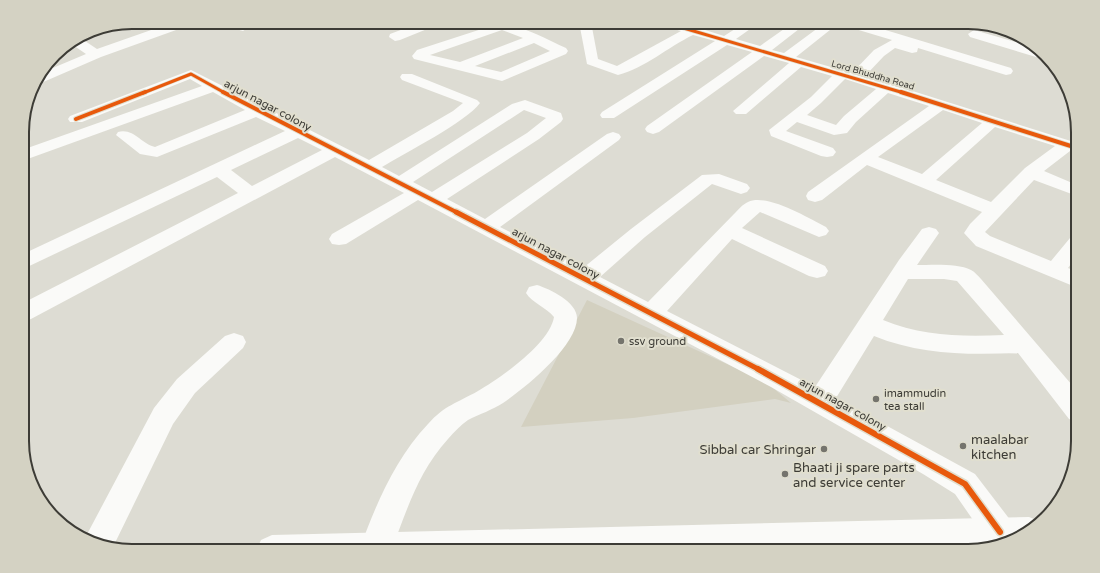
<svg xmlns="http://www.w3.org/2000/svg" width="1100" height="573" font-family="'Varela Round',sans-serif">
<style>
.built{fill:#d3d0c0}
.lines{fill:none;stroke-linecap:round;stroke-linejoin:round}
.minor{fill:#fafaf8;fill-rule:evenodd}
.major{fill:#fafaf8;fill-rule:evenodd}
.cycleway-far3-casing{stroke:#e1dfcf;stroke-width:4.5}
.cycleway-far2-casing{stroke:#e1dfcf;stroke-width:6}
.cycleway-far1-casing{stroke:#e1dfcf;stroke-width:8}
.cycleway-casing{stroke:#e1dfcf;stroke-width:9}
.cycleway-far3{stroke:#e8590c;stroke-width:3}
.cycleway-far2{stroke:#e8590c;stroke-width:4}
.cycleway-far1{stroke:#e8590c;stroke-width:5}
.cycleway{stroke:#e8590c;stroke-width:6}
.poi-dot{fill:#75746d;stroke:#e1dfcf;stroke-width:1.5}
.labels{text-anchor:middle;stroke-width:4;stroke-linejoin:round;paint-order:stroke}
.far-street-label{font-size:9px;fill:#3d3c36;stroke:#e1dfcf}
.street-label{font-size:11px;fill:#3d3c36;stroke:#e1dfcf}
.poi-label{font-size:11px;fill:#3d3c36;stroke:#e1dfcf;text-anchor:start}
.near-poi-label{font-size:13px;fill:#3d3c36;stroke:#e1dfcf;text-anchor:start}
.rim{fill:none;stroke:#3d3c36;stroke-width:2}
</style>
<rect width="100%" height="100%" fill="#dddcd3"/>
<path class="built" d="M587,300l179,82 25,21 -16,-4 -142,19 -112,9z"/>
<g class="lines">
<path class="minor" d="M174,22h18l-2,3 -89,32 -60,26 -8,1 8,-11 45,-19 -16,-11 9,-6 18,12z
M219,22h20l8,2 2,3 -6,4 -22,-6z
M422,22h17l-2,3 -37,15 -5,1 -6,-4 1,-3z
M487,22c28,0 53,14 79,26l2,3 -2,3 -64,27 -88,-22 -2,-3 5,-6 74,-24zM502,30l21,8 -63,24 -30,-7zM534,43l16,8 -49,21 -26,-6z
M579,22h12l7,37 19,7 64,-35 -22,-6 -2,-3h19l15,4 6,-2 4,1 1,4 22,7 22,-14h14l-24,17 24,7 34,-24h14l-36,28 12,3 42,-31h33l152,46 2,3 -2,3 -5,1 -88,-27 -1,4 -5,1 -17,-5 -11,8 -19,20 212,67v10l-7,-2 -26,20 33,14v11l-43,-16 -49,52 5,4 61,25 19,-23 7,-1v19l-9,12 10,4v16l-102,-42 -12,-13 6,-9 12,-12 -115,-47 -45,35 -7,2 -7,-2 -2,-4 2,-4 121,-86 -41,-13 -32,29 -9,11 -13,2 -37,-13 -11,9 47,17 3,4 -3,4 -6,1 -6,-1 -50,-20 -2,-6 42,-33 21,-21 -31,-9 -55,47h-10l-3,-3 56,-48 -25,-7 -105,76 -6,2 -6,-2 -2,-3 2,-3 105,-74 -25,-7 -113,73h-12l-2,-3 2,-3 113,-71 -22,-6c-25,12 -48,33 -75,40l-31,-11zM840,22l2,3 50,15 -18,10 -22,23 -56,-16zM845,79l31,10 -32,27 -8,9 -29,-10 14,-12zM943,110l39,13 -60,51 -44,-17zM995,127l60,19 -30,22 -34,34 -55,-22z
M974,30l59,17 11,10h-8l-66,-20 -2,-3z
M191,70l178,90 84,-49 10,-8 -61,-23 -2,-3 2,-3h10l65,26 3,3c-14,19 -75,50 -98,64l17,9 113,-72 13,-4 36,13 2,6 -2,3 -22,17 -92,60 38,20 122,-85 6,-2 6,2 2,3 -2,3 -119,87 83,41 48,-39 71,-54 17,-1 28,10 3,4 -3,4 -6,2 -29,-10 -67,53 -45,40 48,25 86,-88c4,-4 9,-10 14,-12 19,-9 60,16 78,25l3,4 -3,4 -7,2 -59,-25 -18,16 83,38 3,5 -3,5 -8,2 -8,-2 -77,-37 -65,72 148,76 84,-127 23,-31 7,-2 7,2 3,4 -22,32c15,0 41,-2 54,5 4,2 7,6 10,9l97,113v30l-9,-3 -51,-66c-50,2 -97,2 -144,-17l-38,62 139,76 36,47 5,11 -3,6 -20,7 -4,-2 -34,-49 -32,-20 -152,-87 -353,-187 -72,44 -7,1 -7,-1 -3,-5 3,-5 72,-41 -69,-36 -304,162 -8,2v-18l215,-110 -21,-16 -194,92v-15l262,-123 -29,-14 -99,40 -17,-3 -24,-19 2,-3c16,-4 23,12 37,15l90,-37 -32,-18 -191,69v-11l180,-64 -12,-7 -108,43h-12l-2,-3 2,-3zM524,110l22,8 -19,15 -95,59 -19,-10zM298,138l24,12 -70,36 -21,-16zM908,279h36l13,2 47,54c-42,2 -82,1 -121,-15z
M537,285c13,4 40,17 40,33 0,28 -52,70 -74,85 -11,7 -23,11 -35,17 -7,5 -14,12 -20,19 -30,33 -41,71 -57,112h-30l-1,-3c16,-44 35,-89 68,-124 17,-19 29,-21 50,-33 23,-13 72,-48 76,-74 -8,-10 -22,-14 -28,-24l3,-6z
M234,333l9,3 3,6 -3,6 -48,45 -22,31 -60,123 -29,-7 70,-132 23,-29 48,-43z"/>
<path class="major" d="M1029,517l10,4 -10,12 -47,16 -88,2h-638l5,-11 11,-5z"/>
<defs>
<path id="cycleway-far3" d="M663,22l241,71
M143,93l48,-19 34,19"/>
<path id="cycleway-far2" d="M223,92l235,121
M901,92l176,56
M76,119l69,-27"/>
<path id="cycleway-far1" d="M456,212l304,158"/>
<path id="cycleway" d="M758,369l207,115 35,48"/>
</defs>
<use href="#cycleway-far3" class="cycleway-far3-casing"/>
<use href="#cycleway-far2" class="cycleway-far2-casing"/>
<use href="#cycleway-far1" class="cycleway-far1-casing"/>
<use href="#cycleway" class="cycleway-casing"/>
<use href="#cycleway-far3" class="cycleway-far3"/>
<use href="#cycleway-far2" class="cycleway-far2"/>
<use href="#cycleway-far1" class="cycleway-far1"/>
<use href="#cycleway" class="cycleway"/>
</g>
<g class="poi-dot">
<circle cx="621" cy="341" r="4"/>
<circle cx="876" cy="399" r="4"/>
<circle cx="963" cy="446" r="4"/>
<circle cx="824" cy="449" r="4"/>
<circle cx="785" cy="474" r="4"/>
</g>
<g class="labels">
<g class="far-street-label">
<text transform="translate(873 75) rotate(16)" y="3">Lord Bhuddha Road</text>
</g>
<g class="street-label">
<text transform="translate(268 105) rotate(28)" y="4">arjun nagar colony</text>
<text transform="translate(556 253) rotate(28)" y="4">arjun nagar colony</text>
<text transform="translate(843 404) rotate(29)" y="4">arjun nagar colony</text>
</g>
<g class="poi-label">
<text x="629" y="345">ssv ground</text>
<text x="884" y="397">imammudin<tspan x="884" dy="13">tea stall</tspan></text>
</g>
<g class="near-poi-label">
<text x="971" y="444">maalabar<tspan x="971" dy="15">kitchen</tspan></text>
<text x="816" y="454" text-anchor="end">Sibbal car Shringar</text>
<text x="793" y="472">Bhaati ji spare parts<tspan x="793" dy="15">and service center</tspan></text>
</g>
</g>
<path d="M0 0H1100V573H0ZM132 29H968A103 103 0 0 1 1071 132V441A103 103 0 0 1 968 544H132A103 103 0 0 1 29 441V132A103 103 0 0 1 132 29Z" fill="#d4d2c3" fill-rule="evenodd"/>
<path class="rim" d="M132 29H968A103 103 0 0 1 1071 132V441A103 103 0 0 1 968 544H132A103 103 0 0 1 29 441V132A103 103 0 0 1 132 29Z"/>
</svg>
